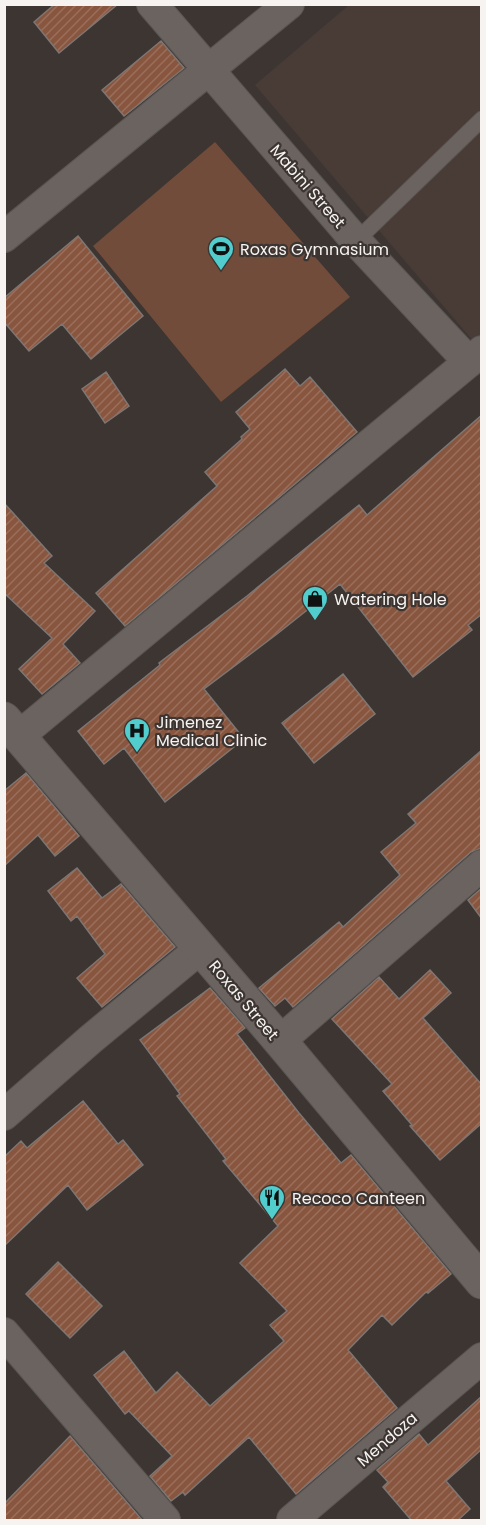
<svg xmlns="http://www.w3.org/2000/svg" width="486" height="1525" font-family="Poppins,sans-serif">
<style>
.built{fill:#493c36}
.green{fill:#714c3b}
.building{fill:url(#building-hatch);stroke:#7e7673;stroke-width:1.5}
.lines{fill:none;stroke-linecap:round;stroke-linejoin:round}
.service-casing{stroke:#5a5552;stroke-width:17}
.minor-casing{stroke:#5a5552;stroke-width:32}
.secondary-casing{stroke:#5a5552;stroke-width:35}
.service{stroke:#6b6360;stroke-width:15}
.minor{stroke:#6b6360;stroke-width:30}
.secondary{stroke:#6b6360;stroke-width:33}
.labels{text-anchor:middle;stroke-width:4.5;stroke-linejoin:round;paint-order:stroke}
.street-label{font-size:16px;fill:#f7f3f1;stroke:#3c3532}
.poi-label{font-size:16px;fill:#f7f3f1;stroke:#3c3532;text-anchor:start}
</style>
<defs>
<pattern id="building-hatch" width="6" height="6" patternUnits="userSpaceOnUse" patternTransform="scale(1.5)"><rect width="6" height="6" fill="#88553e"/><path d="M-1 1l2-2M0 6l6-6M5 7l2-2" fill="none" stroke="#9a6e5a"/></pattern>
</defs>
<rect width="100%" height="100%" fill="#3c3532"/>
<path class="built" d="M349,5h132l-1,344 -225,-264z"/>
<path class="green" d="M215,142l135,155 -129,105 -128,-156z"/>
<path class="building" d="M55,4h63l-59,49 -25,-31z
M161,41l23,27 -60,48 -22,-26z
M78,236l65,80 -52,43 -29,-35 -33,27 -25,-29v-24z
M285,369l15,17 10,-9 47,55 -232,194 -29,-33 121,-107 -12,-14 37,-33 -1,-2 9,-8 -14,-17z
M106,372l23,34 -24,17 -23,-34z
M482,415v199l-14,11 4,5 -59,47 -73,-93 -63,50 -73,55 40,50 -79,63 -41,-54 -20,16 -26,-33 82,-66 -1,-2 88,-67 112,-91 8,10z
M4,503l48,53 -8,7 51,48 -32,33 17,19 -38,31 -23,-25 33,-31 -48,-45z
M343,674l32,40 -61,49 -32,-40z
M482,750v98l-11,4 -178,155 -8,-9 -10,8 -16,-18 80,-66 4,5 57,-52 -19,-23 35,-29 -8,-9z
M26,773l53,63 -24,20 -17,-21 -34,31v-75z
M77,868l25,30 19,-14 54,63 -73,60 -25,-29 28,-24 -28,-38 -6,5 -23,-30z
M482,888v31l-14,-19z
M430,970l21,23 -28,25 59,67v38l-42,37 -30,-34 2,-1 -29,-34 9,-7 -60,-65 47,-42 20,22z
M210,988l35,40 -8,6 62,79 42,50 10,-8 100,119 -23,19 -2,-1 -34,33 -10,-10 -34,35 49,58 -101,86 -47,-57 -64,58 -2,-3 -12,9 -21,-25 22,-20 -43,-45 -4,3 -31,-39 30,-24 32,42 21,-21 33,34 74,-65 -14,-16 17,-14 -47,-48 38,-37 -55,-65 3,-2 -49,-63 3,-2 -40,-54z
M83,1101l35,43 5,-4 20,25 -56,45 -19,-25 -64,61v-89l17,-16 6,7z
M58,1262l44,44 -32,32 -44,-44z
M482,1396v53l-36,32 24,28 -13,12h-45l-29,-34 5,-5 -11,-12 42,-36 9,11z
M70,1436l73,85h-139v-17z"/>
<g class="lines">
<defs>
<path id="service" d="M356,241l126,-122"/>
<path id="minor" d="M152,4l204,237 113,121
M4,237l285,-233
M19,736l463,-385
M280,1041l202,-176
M4,1115l87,-76 110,-91
M4,1333l161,187
M292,1520l190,-162"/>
<path id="secondary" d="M4,719l276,322 202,241"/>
</defs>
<use href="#service" class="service-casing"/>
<use href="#minor" class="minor-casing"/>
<use href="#secondary" class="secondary-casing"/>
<use href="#service" class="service"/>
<use href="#minor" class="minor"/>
<use href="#secondary" class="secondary"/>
</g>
<defs>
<symbol id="stadium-pin" viewBox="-11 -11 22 30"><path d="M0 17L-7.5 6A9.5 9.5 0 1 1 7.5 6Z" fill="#52cdcd" stroke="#3c3532"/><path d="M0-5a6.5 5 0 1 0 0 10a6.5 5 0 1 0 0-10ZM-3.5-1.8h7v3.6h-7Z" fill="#111"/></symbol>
<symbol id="shop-pin" viewBox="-11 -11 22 30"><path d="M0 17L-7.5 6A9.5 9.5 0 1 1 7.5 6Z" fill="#52cdcd" stroke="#3c3532"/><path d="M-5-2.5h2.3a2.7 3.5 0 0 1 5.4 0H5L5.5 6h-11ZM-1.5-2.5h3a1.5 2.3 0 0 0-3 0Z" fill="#111"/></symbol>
<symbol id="hospital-pin" viewBox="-11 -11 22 30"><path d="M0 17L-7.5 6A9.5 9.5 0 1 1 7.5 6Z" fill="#52cdcd" stroke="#3c3532"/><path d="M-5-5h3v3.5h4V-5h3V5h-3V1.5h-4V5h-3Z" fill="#111"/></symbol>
<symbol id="restaurant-pin" viewBox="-11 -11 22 30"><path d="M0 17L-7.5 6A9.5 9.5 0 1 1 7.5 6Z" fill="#52cdcd" stroke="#3c3532"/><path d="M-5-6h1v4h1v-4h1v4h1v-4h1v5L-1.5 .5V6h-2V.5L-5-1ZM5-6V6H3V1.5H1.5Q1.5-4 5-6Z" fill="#111"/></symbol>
</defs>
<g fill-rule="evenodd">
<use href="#stadium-pin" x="206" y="234" width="30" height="40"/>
<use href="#shop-pin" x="300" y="584" width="30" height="40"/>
<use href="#hospital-pin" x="122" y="716" width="30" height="40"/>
<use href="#restaurant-pin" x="257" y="1183" width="30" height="40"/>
</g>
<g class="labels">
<g class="street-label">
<text transform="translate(308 186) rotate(49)" y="6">Mabini Street</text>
<text transform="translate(244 1000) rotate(50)" y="6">Roxas Street</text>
<text transform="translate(387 1439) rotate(-41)" y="6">Mendoza</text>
</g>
<g class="poi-label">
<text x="240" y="255">Roxas Gymnasium</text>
<text x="334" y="605">Watering Hole</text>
<text x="156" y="728">Jimenez<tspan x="156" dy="18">Medical Clinic</tspan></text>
<text x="292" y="1204">Recoco Canteen</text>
</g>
</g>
<rect width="486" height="1525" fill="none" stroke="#f7f3f1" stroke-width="12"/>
</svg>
